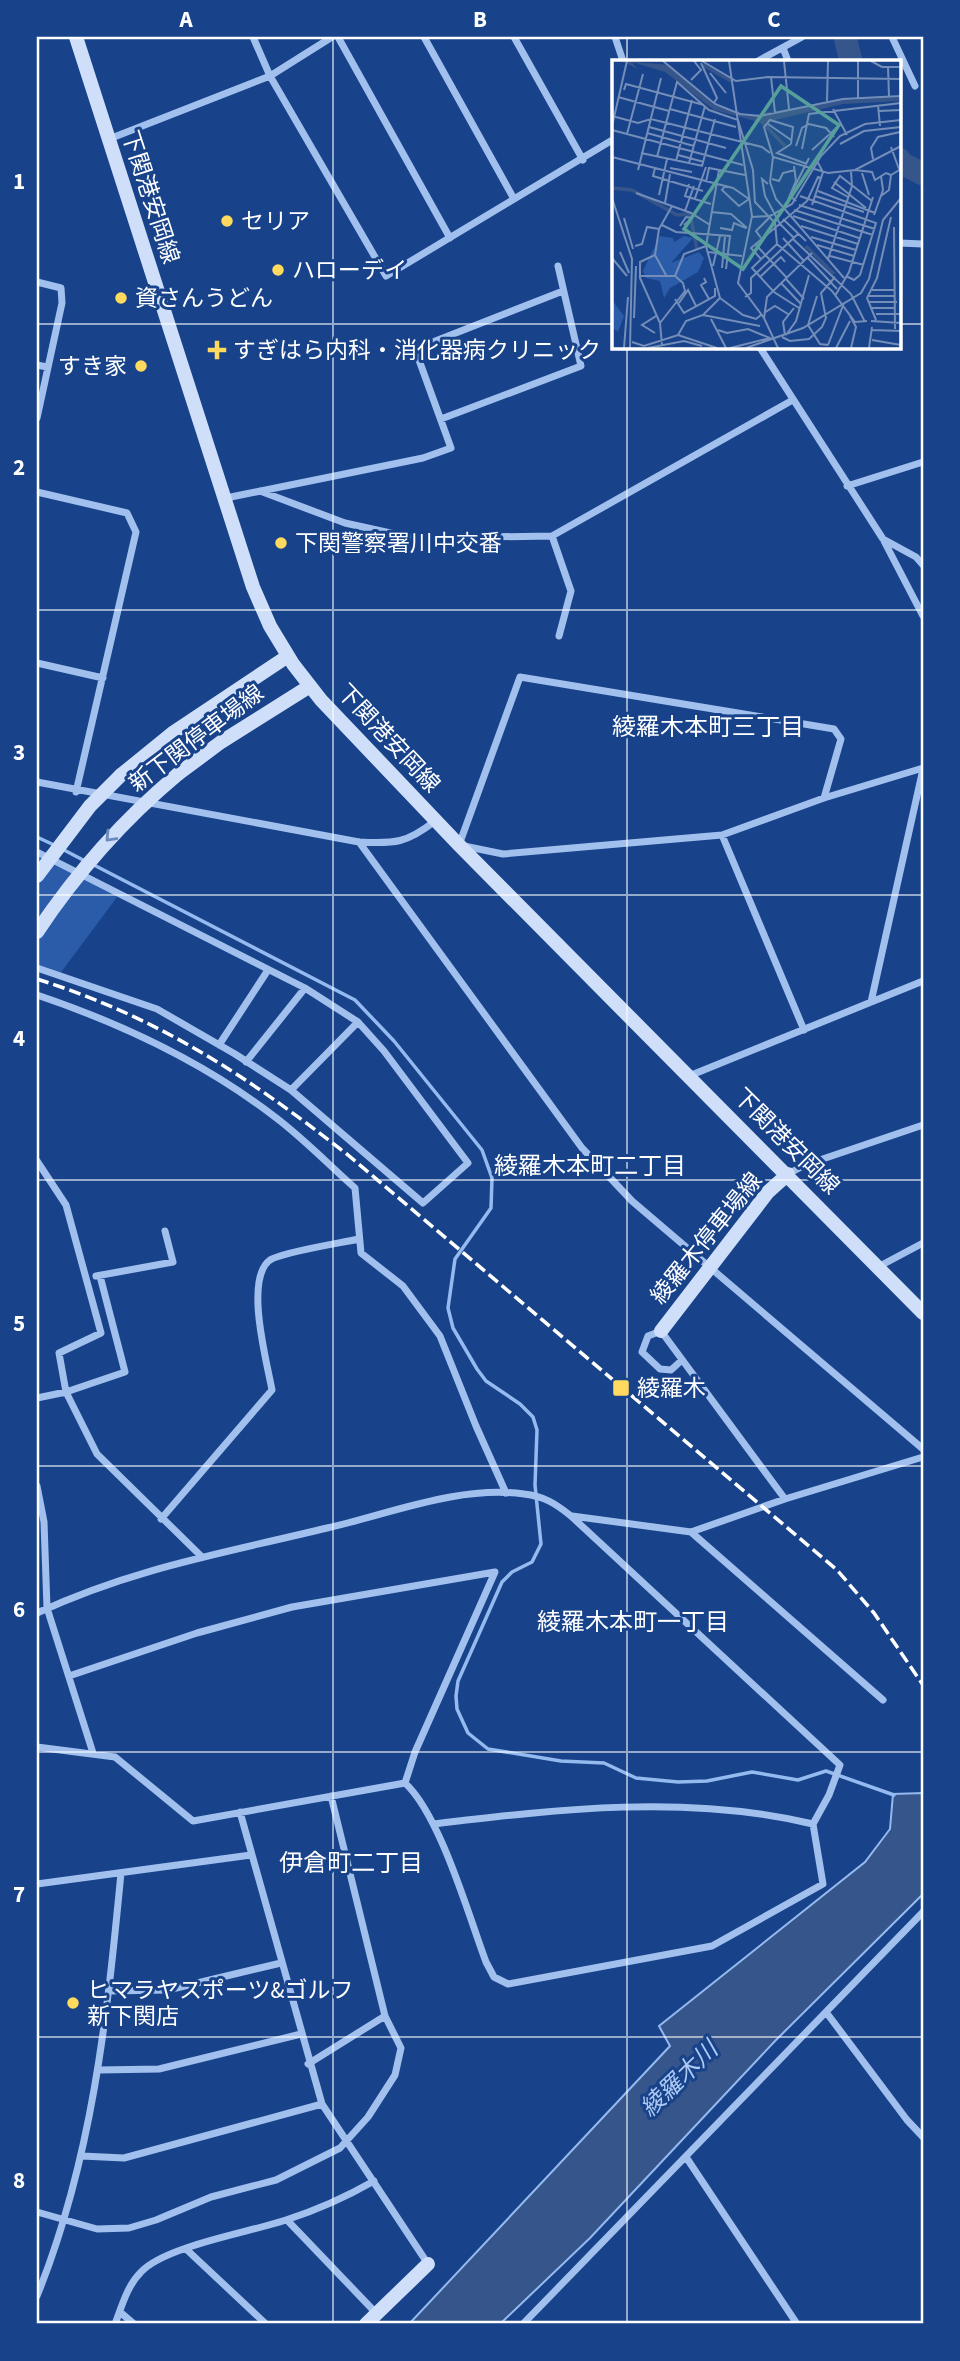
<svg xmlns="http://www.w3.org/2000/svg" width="960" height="2361" font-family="'Source Sans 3','Noto Sans JP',sans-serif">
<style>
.green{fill:#2b5ca9}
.water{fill:#36558a;stroke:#94baf0;stroke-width:2}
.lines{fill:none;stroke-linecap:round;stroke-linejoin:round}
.stream{stroke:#94baf0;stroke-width:3.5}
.river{stroke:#36558a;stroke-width:23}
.street{stroke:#a2c0ee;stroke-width:7}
.secondary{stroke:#cfdffa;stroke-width:14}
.rail{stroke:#fff;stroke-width:3.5;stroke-dasharray:12 5;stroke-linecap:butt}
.secondary-bridge{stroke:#cfdffa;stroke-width:14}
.oneway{stroke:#6a89bc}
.grid{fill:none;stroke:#fff;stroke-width:2;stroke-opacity:0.55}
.poi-dot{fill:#ffda5e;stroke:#18438a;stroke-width:2.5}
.labels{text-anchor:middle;stroke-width:6;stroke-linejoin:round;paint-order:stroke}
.street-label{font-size:23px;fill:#fff;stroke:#18438a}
.poi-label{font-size:23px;fill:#fff;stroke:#18438a;text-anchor:start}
.neighbourhood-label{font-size:24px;fill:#fff;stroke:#18438a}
.water-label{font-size:24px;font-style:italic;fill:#adcaf5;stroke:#18438a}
.inset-river{fill:none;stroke:#36558a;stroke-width:3.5}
.inset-road{fill:none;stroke:#748eb9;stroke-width:2}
.view{fill:#579f9a;fill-opacity:0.15;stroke:#579f9a;stroke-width:3.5}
.inset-edge{fill:none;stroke:#fff;stroke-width:3.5}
.neatline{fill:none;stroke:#fff;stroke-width:2.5}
.grid-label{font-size:23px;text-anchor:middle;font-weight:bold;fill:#fff}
</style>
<rect width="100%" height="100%" fill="#18438a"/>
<path class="green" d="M37,852l83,41 -61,82 -22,-7z"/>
<path class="water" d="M923,1793v101l-148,147 -185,197 -90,86h-91l261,-278 -11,-20 206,-164 25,-33 3,-35z"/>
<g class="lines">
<path class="stream" d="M37,837l17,8
M64,850l21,11
M92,864l263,136 39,41 88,109 10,28 -1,30 -36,51 -7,49 5,20 24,41 9,12 34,23 13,13 4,13 -2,55 6,59 -9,18 -20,10 -10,10 -44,99 -2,15 1,13 11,24 20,16 73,12 43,2 32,15 42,4 29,-1 45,-9 46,8 28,-9 68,24"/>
<path class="river" d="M845,37l6,24
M899,159l2,4 22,11"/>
<path class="street" d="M253,37l17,39 116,200 228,-137
M338,37l112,201
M424,37l90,162
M514,37l69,123
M615,37l8,24
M892,37l23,49
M783,48l5,13
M758,61l44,-24
M109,139l161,-63 62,-39
M899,243l24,1
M37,282l24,6 1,15 -25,115
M759,346l124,193 40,77
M37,365l10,2
M441,419l140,-53 -23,-100
M847,486l76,-24
M260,491l85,32 68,15 139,-2 239,-135
M37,492l90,21 9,19 -60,260
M226,498l197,-40 28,-10 -36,-99 148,-58
M552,536l19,55 -12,45
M883,539l33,18 7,8
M37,663l66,15
M37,782l322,60c36,2 48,1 76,-21
M824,798l17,-59 -7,-10 -314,-52 -61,168 44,9 219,-19 102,-37 99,-30
M722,835l82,195
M359,842l223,306 50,53 291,248
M37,852l268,136 53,34 26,29 84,112 -45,40 -132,-113 -56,-36 -78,-45 -120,-41
M37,995c83,28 168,68 238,122 28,21 53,47 80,71l6,65 42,33 37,50 36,90 30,67
M871,1002l52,-233
M219,1045l49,-75
M246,1062l59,-74
M689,1076l234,-95
M291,1090l67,-68
M37,1161l29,44 35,128 -42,20 7,39 31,62 104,102
M788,1174l17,-9 118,-40
M878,1267l45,-24
M96,1276l77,-14 -8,-31
M682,1360l-11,10 -11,-1 -18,-17 6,-16 13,-5 124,168
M37,1398l29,-6 59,-20 -25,-96
M37,1486l7,36 3,86 46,145
M572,1516l119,16 94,-33 138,-42
M161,1519l111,-129c-5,-28 -28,-111 -2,-130 12,-8 71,-17 89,-21
M691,1532l192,168
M37,1613c97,-45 187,-60 290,-85 62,-14 132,-43 197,-34 20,2 32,10 47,22l269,249 -11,30 -16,29 10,60 -111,62 -204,38 -14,-7 -8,-15c-18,-48 -46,-147 -81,-179
M69,1676l128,-43 95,-26 203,-35 -80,180 -10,31
M37,1747l78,10 78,64 212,-38
M240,1812l82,292 106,160
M434,1824c126,-15 253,-30 379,0
M37,1884l214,-29
M109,1991l59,-1 113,-27
M826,2012l81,108 16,17
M308,2064l77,-48
M99,2070l60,-1 142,-35
M82,2156l42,2 198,-54
M686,2157l111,167
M37,2212l60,17 32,-1 27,-8 55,-23 65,-17 64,-32 28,-31 27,-42 6,-27 -16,-32 -54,-220
M287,2220l89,93
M186,2249l80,75
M37,2296c55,-136 70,-278 84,-423
M120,2312l14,12
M115,2324c7,-18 12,-38 26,-52 24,-26 110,-40 145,-52 31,-10 60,-23 88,-39
M523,2324l400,-412"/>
<path class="secondary" d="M76,37l177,550 17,39 23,38 28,36 138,145 464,468
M178,774l43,-32 89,-56
M121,775l53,-43 114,-76
M661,1331l107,-139 20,-18
M366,2324l62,-60"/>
<path class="rail" d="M37,979c123,39 210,97 311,176l489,415 37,43 49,72"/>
<path class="secondary-bridge" d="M37,876l53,-70 31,-31
M37,932c40,-60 86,-112 141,-158"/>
</g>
<defs><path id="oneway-chevron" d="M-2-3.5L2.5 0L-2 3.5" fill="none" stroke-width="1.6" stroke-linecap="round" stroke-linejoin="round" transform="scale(1.75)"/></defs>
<use class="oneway" href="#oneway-chevron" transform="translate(110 837) rotate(133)"/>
<path class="grid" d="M333,37v2287M627,37v24M37,324h577M899,324h24M627,346v1978M37,610h886M37,895h886M37,1180h886M37,1466h886M37,1752h886M37,2037h886"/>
<g class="poi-dot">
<circle cx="227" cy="221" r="7"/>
<circle cx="278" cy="270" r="7"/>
<circle cx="121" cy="298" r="7"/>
<path d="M213.5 339.5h7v7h7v7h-7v7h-7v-7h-7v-7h7z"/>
<circle cx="141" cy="366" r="7"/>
<circle cx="281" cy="543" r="7"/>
<rect x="612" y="1379" width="18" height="18" rx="3.5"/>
<circle cx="73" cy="2003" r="7"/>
</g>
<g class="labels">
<g class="street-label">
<text transform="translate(151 197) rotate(72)" y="8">下関港安岡線</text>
<text transform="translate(196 738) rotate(-37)" y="8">新下関停車場線</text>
<text transform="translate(389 738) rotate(47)" y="8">下関港安岡線</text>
<text transform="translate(787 1141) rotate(45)" y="8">下関港安岡線</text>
<text transform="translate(706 1238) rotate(-51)" y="8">綾羅木停車場線</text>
</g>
<g class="poi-label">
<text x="241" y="229">セリア</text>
<text x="292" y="278">ハローデイ</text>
<text x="135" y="306">資さんうどん</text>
<text x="233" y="358">すぎはら内科・消化器病クリニック</text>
<text x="127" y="374" text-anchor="end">すき家</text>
<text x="295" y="551">下関警察署川中交番</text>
<text x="637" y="1396">綾羅木</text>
<text x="87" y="1998">ヒマラヤスポーツ&amp;ゴルフ<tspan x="87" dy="26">新下関店</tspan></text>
</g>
<g class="neighbourhood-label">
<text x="708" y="735">綾羅木本町三丁目</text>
<text x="590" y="1174">綾羅木本町二丁目</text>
<text x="633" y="1630">綾羅木本町一丁目</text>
<text x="351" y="1871">伊倉町二丁目</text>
</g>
<g class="water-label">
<text transform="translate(679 2079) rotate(-44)" y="8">綾羅木川</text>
</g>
</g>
<g transform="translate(612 60)">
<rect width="289" height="289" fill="#18438a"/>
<path d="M48,176l13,2 1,4 10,-6 9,2 -22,25 28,-11 5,6 -6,14 -28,16 -6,10 -4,-17 -14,-3 -3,-7zM0,240l12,16 -6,16 -6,-5z" fill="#2b5ca9"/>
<path d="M11,1l47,4 44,40 33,11 97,-16 57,-3v4l-58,3 -81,19 -48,-13 -49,-38 -33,-10 5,7z" fill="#36558a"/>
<path class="inset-river" d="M91,5l28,16M149,61l24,25M0,128l20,2 45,25 13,-1 7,35M194,186l28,28"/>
<path class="inset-road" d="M51,1l52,43 25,10 20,2 83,-17 58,-3M90,1l34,20 32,-4 133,2M117,1l23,155 -14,67 26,35 14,30M172,1l5,48M259,1l11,6h19M89,3l16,35 -3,5M276,7l1,29M98,13l16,20M159,17l4,36M79,20l10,-10 -7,-9M12,30l2,-6 78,21M6,37l51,14M246,38v-37M215,41l1,-40M266,45l2,21M58,49l66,18M221,49l14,26M267,51l22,-1M0,56l26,7 13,-4 111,28 8,6M156,64l23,16M0,66l15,-65M37,67l77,21M0,70l131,35M35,73l47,13M15,74l16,-60M179,84l2,-17 -23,-7 -6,7 9,30 55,16 27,-3 46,-24M179,84l-14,9 30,11M228,84l24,-13 37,-4M184,86l6,-18 7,-4 17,4 8,9M279,87l8,22M190,89l7,-35 92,-11M200,90l29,-26M29,93l62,13M66,95l26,7M0,97l121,31 16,11 -10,7 -17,-16 3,-4M45,97l20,-75 32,28 29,10 15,50 2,33M161,97l-3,25 6,17 68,79M261,99l-2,-11 7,-11 22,-5M64,101l16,-61M77,103l16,-57M90,106l13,-47M43,108l-2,8 50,15M58,108l22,4M26,110l23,-92M107,110l-13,76 14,52 23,17 13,4 5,-4M243,110l17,2 3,8 11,-7 5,2M250,113l7,22M160,119l7,2 4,-8 12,-3M94,122l3,-14 36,7M222,122l32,26M77,124l-4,12 26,8M156,124l-6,-5 3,17 15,28 14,14M206,131l57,22M24,133l55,20 19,12M47,135l8,-36M188,136l76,27 -16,52 -6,5 -8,-4M203,136l49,16M269,136l8,-6 2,-15 10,-6M236,137l-16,-9 8,-12 32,25M0,138l20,61 -2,89M83,138l11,-31M176,140l8,-19 -2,-15M184,141l-6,-5 19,-38M143,142l20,21 2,21 55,47 23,31 12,-1M53,143l5,-29M187,145l76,24M200,145l11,-33 -6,-11M182,150l79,25M73,151l9,-25M99,152l20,2 16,14M262,155l9,-25 -2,-14M181,156l66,22M140,157l18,-1 22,-12 29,-48 19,-20 25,-12 36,-4M12,158l9,31M171,159l23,22M50,165l14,7 54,4 -4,33M68,166l6,-9 6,1 -8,7M189,166l57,18M282,167l1,102M108,168l12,2 2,-7 12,5M288,171l1,70M199,177l45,13M149,178l-5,-7 14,-14M171,178l21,23M181,179l58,55 14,28M143,184l32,34M165,184l-25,24 22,24 25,16M205,185l37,11M23,186l7,-2 5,-17 12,2M8,192l9,21M96,192l34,4M43,195l-15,7v16l20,45 2,22M218,196l34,9M195,197l30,32M0,198l15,18M149,199l-10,-11 56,-47 11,-24 3,1M216,199l24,-73 -1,-15M101,206l7,-30M110,208l3,-32M29,216h34l8,7 2,8 -25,32M63,216l9,-22 22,-8M55,217l-12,-22 4,-26 13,-23M148,217l21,-20 4,5M92,218l2,4 -5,3 8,14M174,219l18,20M169,223l20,21M260,230h22M205,236l-9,29 12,19 8,1M223,236l14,-24 24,-75M256,236h26M133,237l6,-4v-15l48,-45M63,239l9,14 31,-17v-8M256,242h29M67,243l9,-13 8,16M258,248h25M152,253l11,-7 13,8M264,254h25M91,255l57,11M238,256l6,11 -5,21M22,258l2,-52M152,258l3,-21 45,-44M99,259l15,29M264,260l-9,-22 10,-20 14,-61M259,261l30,2M106,270l9,3 21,-4 22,9 -40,10M260,270l29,1M43,273l-13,-8 14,-9M66,275l8,-14 17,-6 17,-17M173,275l-2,-13 11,-14M174,275l10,-14 13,-46M170,277l8,4 19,-2 13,-12 4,-9 -5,-25 14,-16M260,280l29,5M20,282l12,4 34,-11 39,13M216,285l16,-42M12,288l4,-51M36,288l36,-7 18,5M134,288l57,-20 58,-35 8,-14 14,-59 18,-22M224,288l14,-27M257,288l3,-21"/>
<path class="view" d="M169,26l58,39 -96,144 -59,-40z"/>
<rect width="289" height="289" class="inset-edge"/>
</g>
<rect width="960" height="2361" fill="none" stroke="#18438a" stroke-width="77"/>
<rect x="38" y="38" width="884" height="2284" class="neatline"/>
<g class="grid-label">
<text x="186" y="27">A</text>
<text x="480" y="27">B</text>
<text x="774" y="27">C</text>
<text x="19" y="189">1</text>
<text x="19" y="475">2</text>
<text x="19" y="760">3</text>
<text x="19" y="1046">4</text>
<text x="19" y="1331">5</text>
<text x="19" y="1617">6</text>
<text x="19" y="1902">7</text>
<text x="19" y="2188">8</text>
</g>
</svg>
